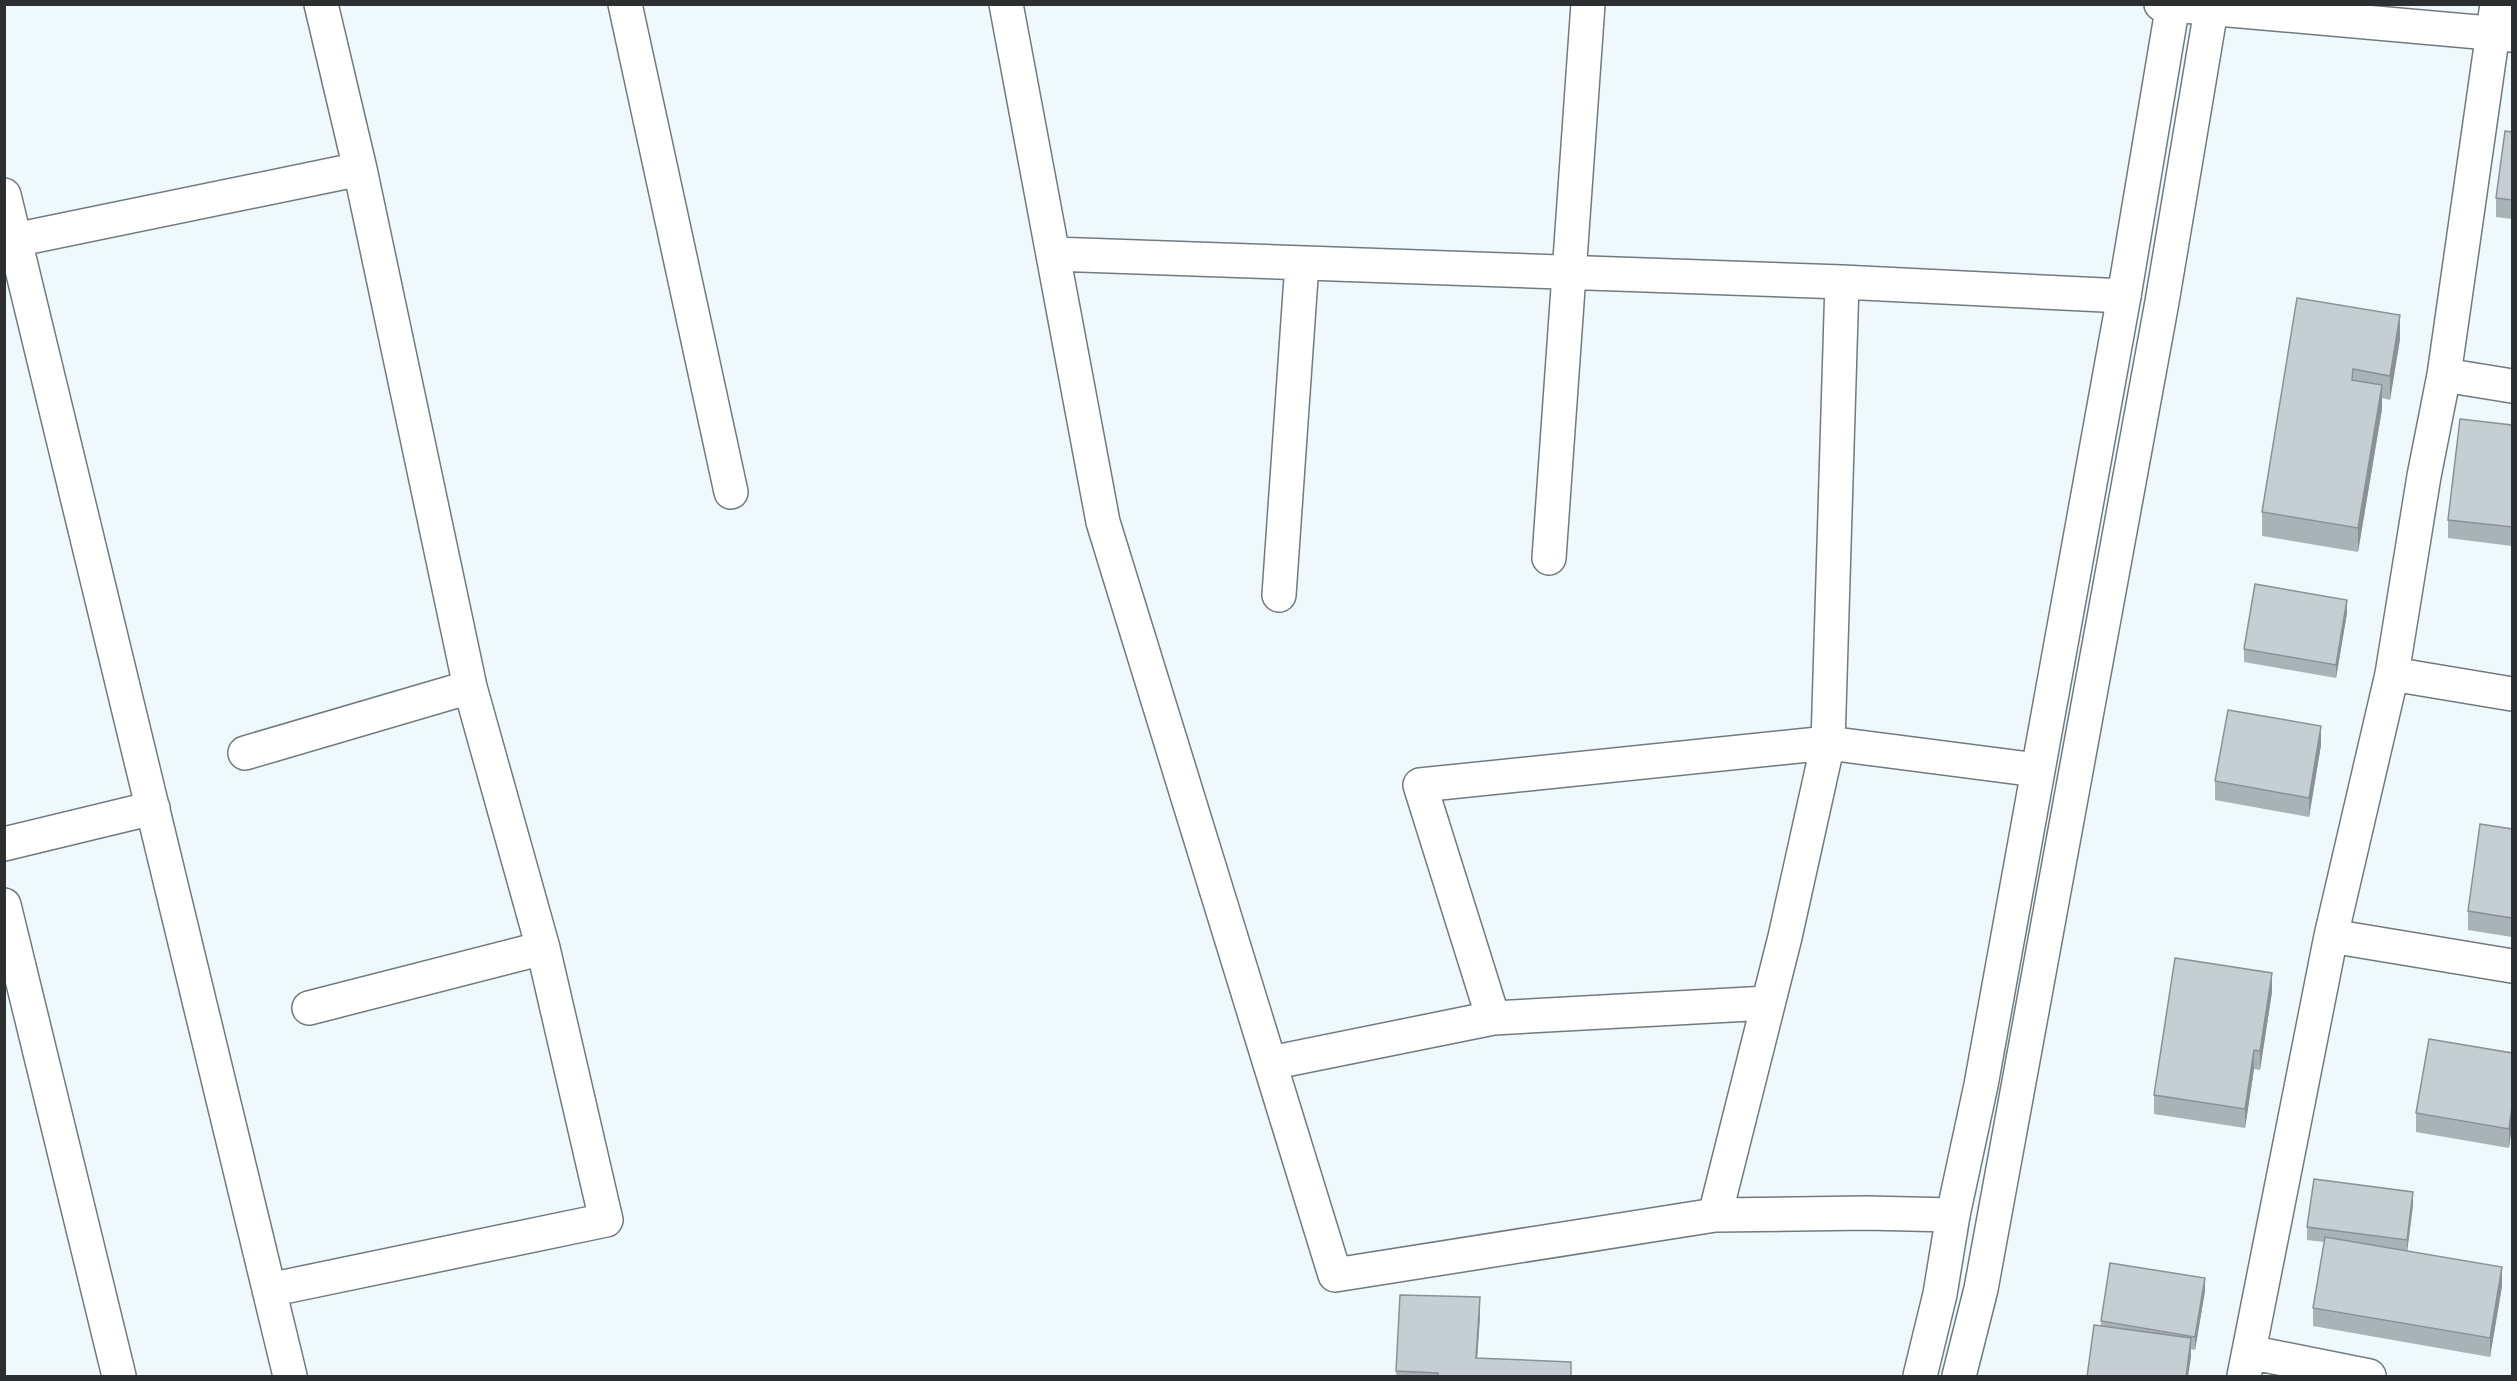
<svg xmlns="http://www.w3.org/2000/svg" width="2517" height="1381" font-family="'DM Sans',sans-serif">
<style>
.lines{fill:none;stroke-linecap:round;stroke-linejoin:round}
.street-casing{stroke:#717a7e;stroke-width:36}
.secondary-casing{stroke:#717a7e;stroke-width:36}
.street{stroke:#fff;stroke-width:33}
.secondary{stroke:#fff;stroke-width:33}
.wall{fill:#a9b2b5}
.shaded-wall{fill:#8a9194}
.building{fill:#c5cfd3;stroke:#8a9194;stroke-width:1.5}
</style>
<rect width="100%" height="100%" fill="#eef8fd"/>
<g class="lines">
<defs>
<path id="street" d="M625,4l106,488
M1006,4l97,518 232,753 380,-60 151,-2 87,2
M2161,4l351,31
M4,195l286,1181
M15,240l345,-71
M1053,254l789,28 282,14
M2444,375l68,11
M1549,558l39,-554
M1279,595l23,-332
M2392,674l120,20
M245,753l225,-66
M4,844l149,-36
M4,905l115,471
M2331,936l181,30
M309,1008l234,-60
M1493,1018l-73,-233 408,-42 209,27
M1270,1063l223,-45 275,-15
M1715,1215l70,-278 43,-194 14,-461
M269,1290l337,-70 -63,-272 -73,-261 -110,-518 -39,-165
M2249,1352l120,24
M2244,1376l87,-440 61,-262 32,-198 20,-101 53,-371"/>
<path id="secondary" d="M1920,1376l20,-82 13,-79 28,-130 143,-789 49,-292
M1959,1376l22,-87 181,-987 50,-298"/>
</defs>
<use href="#street" class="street-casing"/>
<use href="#secondary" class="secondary-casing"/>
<use href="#street" class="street"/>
<use href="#secondary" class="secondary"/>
</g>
<path class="wall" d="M2512,132v87l-16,-2v-19z
M2297,298l103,41 -10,61 -8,-2v11l-24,143 -96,-16v-24z
M2512,425v121l-64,-8v-18z
M2347,613l-11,65 -92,-16v-13z
M2321,745l-12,72 -94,-17v-19z
M2512,829v108l-44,-7v-19z
M2272,992l-12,78 -6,-1 -9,59 -91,-14v-19z
M2512,1053v72l-3,23 -93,-16v-19z
M2413,1205l-6,46 95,35 -12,71 -177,-31v-18l11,-66 -17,-2v-13z
M2205,1291l-10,59 -4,-1v8l-90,-31v-5z
M1400,1295l80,21 -3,42 94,19h-175z"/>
<path class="shaded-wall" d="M2400,315v24l-10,61v-24z
M2382,385v24l-24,143v-24z
M2347,600v13l-11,65v-13z
M2321,726v19l-12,72v-19z
M2272,973v19l-12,78v-19z
M2254,1050v19l-9,59v-19z
M2512,1106v19l-3,23v-19z
M2413,1192v13l-6,48v-13z
M2502,1267v19l-12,71v-19z
M2205,1278v13l-10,59v-13z
M1480,1297v19l-4,61v-19z
M2191,1338v19l-3,20h-2z"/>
<path class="building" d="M2505,131l7,1v68l-16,-2z
M2297,298l103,17 -10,61 -37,-7 -1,11 30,5 -24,143 -96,-16z
M2460,419l52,6v102l-64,-7z
M2255,584l92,16 -11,65 -92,-16z
M2228,710l93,16 -12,72 -94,-17z
M2480,824l32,5v89l-44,-7z
M2175,958l97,15 -12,78 -6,-1 -9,59 -91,-14z
M2429,1039l83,14v53l-3,23 -93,-16z
M2314,1179l99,13 -6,48 -100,-13z
M2325,1237l177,30 -12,71 -177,-30z
M2110,1263l95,15 -10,59 -94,-16z
M1400,1295l80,2 -4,61 95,4v15h-133v-4l-42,-2z
M2094,1325l97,13 -5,39h-99z"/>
<rect width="2517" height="1381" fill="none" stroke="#2b2f30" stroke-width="12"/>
</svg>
